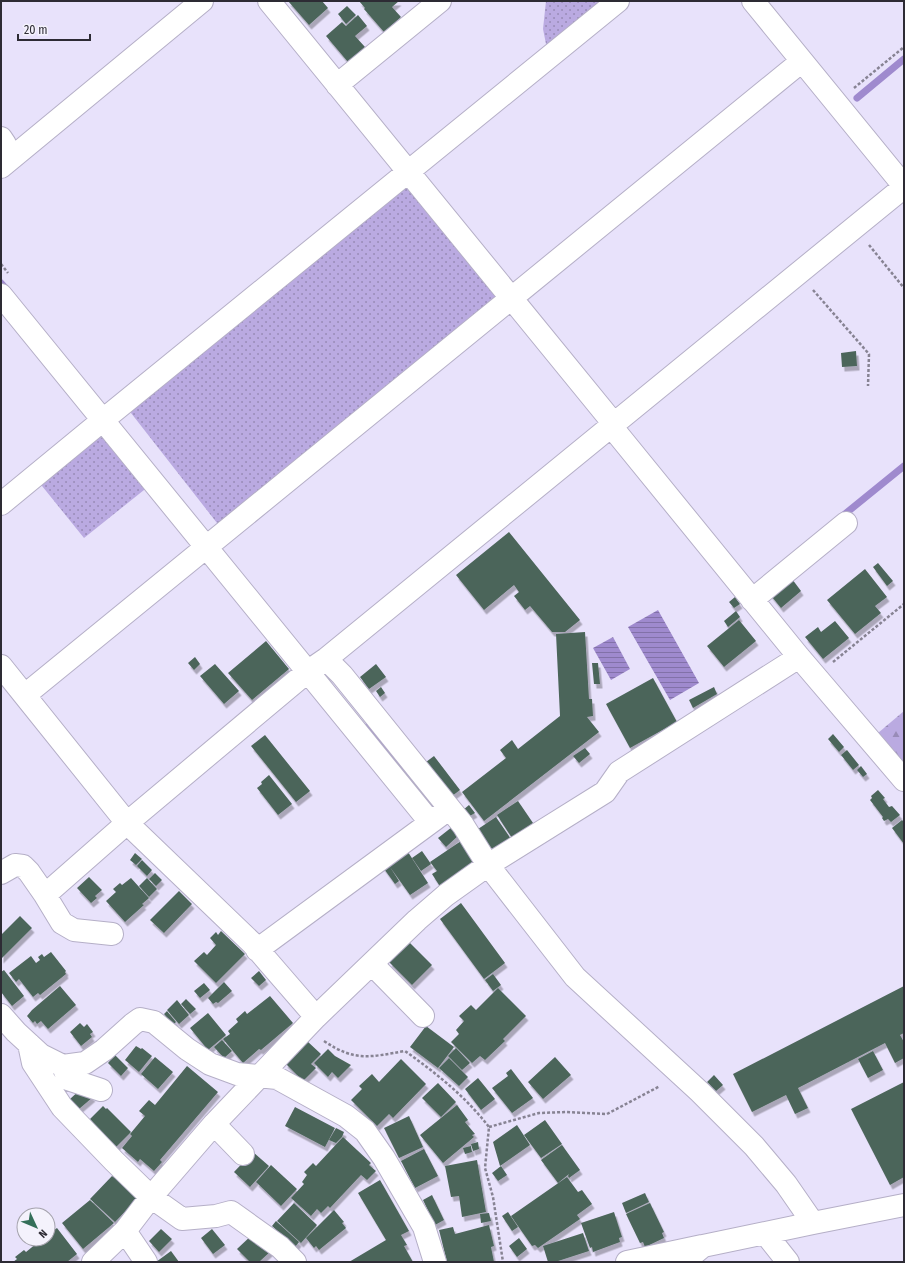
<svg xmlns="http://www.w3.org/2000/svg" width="905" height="1263" font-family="'Fira Sans Condensed',sans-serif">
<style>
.grass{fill:url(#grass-dots)}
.forest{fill:url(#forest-firs)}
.water{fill:url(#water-rules)}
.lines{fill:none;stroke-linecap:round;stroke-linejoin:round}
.stream{stroke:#9f8ace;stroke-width:7}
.building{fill:#4c655a;filter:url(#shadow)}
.minor-casing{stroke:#b5afc7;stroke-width:24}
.path{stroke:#878393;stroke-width:2.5;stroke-dasharray:3 2;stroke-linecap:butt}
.minor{stroke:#fff;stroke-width:22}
</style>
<defs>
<pattern id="grass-dots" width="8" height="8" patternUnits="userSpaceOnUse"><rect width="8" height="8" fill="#baaae1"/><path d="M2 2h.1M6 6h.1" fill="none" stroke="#988bb7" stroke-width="1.8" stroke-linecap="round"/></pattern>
<pattern id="forest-firs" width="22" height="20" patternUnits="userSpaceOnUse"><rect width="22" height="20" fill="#baaae1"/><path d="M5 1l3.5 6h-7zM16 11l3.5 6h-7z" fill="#988bb7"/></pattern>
<pattern id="water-rules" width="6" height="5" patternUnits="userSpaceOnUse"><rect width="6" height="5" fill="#9f8ace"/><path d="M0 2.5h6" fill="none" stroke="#8271a8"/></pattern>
<filter id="shadow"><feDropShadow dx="2.5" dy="4.5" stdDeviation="0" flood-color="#0004"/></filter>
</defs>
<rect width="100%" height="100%" fill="#e8e2fb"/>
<path class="grass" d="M546,1h60l-59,48 -4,-20z
M403,186h7l88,111 -272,227 -9,-1 -86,-110 1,-5z
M101,430l48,56 -65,52 -46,-57z"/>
<path class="forest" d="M904,711v53l-26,-31z"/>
<path class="water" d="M658,610l41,73 -29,17 -42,-73z
M613,637l17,32 -19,11 -18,-32z"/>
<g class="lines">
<path class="stream" d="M857,98l47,-39
M1,283l8,9
M840,518l64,-52
M367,727l65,78"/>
</g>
<path class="building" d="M288,1h34l6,7 -19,17z
M359,1h40l-7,6 9,10 -17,15 -20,-23 1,-1z
M347,6l9,9 -10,9 -8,-10z
M358,15l9,11 -12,10 10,11 -17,15 -22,-26 16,-14 4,4z
M856,351l1,15 -15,1 -1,-14z
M509,532l71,88 -15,12h-13l-22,-26 -5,4 -11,-14 5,-4 -5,-7 -30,25 -28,-35z
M878,563l15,18 -6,5 -14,-19z
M865,569l22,28 -12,9 6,7 -26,21 -28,-34z
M789,575l12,16 -20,17 -13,-16z
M735,597l5,7 -6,4 -5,-6z
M736,611l4,6 -12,10 -4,-6z
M739,620l17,21 -32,26 -17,-21z
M835,621l14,17 -26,21 -18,-22 13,-10 3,5z
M585,632l4,67h3l1,17 -6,1 12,15 -115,89 -22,-29 44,-34 -6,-8 12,-10 6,9 42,-33 -4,-82z
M266,641l23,28 -37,31 -24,-27z
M195,657l5,7 -6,6 -6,-7z
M592,663h6l2,21h-6z
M215,664l24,27 -15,13 -24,-28z
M376,664l10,13 -17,12 -9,-12z
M653,678l24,44 -47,26 -24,-44z
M381,687l4,6 -5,4 -4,-6z
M714,687l3,7 -24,14 -4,-8z
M833,734l11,13 -5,5 -11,-13z
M265,735l45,56 -14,11 -45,-56z
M585,748l5,6 -11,9 -6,-7z
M847,750l12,15 -6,5 -12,-15z
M434,756l26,34 -8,6 -26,-34z
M861,766l6,8 -4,3 -6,-7z
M269,775l23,29 -14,11 -21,-27 5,-4 -1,-2z
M878,790l7,8 -2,1 6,8 3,-1 8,9 -9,7 -3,-3 -4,2 -2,-3 1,-1 -13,-17 2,-2 -1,-2z
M518,801l15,22 -21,15 -15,-23z
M469,805l6,8 -7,4 -5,-7z
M496,817l15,22 -21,14 -15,-22z
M902,820l2,2v22l-12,-16z
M452,827l7,8 -13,12 -8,-9z
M461,841l15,22 -35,25 -9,-14 5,-3 -7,-9z
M406,849l22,34 -18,12 -20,-28 9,14 -4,3 -13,-18z
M422,851l9,13 -10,7 -9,-13z
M135,853l7,6 -6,6 -6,-5z
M142,860l10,10 -5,6 -10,-10z
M155,873l7,7 -6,6 -7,-7z
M89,877l13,13 -7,6 2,2 -6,5 -14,-15z
M131,878l18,20 -7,6 2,1 -19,17 -19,-21 10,-9 -3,-3 7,-6 2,2z
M147,878l10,11 -8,8 -10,-11z
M179,891l13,13 -28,29 -14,-13z
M461,903l44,60 -21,16 -44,-60z
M20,916l12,12 -31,31v-24z
M221,931l24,23 -29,29 -22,-22 10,-9 3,3 9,-10 -6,-7 6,-6 2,3z
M409,942l23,23 -20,20 -23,-23z
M51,952l15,19 -1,1 1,2 -26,21 -2,-2 -5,4 -14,-18 -3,3 -7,-9 22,-17 5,7 4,-3 -2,-3 4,-3 2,3z
M4,970l20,26 -12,10 -11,-14v-20z
M259,971l7,9 -7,6 -8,-8z
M493,974l8,11 -8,6 -8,-11z
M224,982l8,9 -14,12 -2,-1 -3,2 -5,-6z
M204,983l6,7 -10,8 -6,-7z
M60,986l16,19 -28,24 -7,-8 -4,3 -2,-3 -2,2 -6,-7 5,-6z
M904,986v47l-4,2 4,7v16l-9,5 -10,-20 -87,45 10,20 -13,6 -9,-19 -34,17 -19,-38z
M498,988l28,28 -23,23 2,2 -20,19 -5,-4 -8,7 -21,-21 8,-8 -3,-4 8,-9 -5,-5 12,-11 5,5z
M270,996l23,27 -32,27 -2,-1 -16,14 -20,-24 7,-5 -2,-3 10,-9 -2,-3 9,-8 2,3z
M186,999l10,10 -6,5 -9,-10z
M177,1000l12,15 -10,9 -12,-14z
M167,1011l9,11 -3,3 -9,-11z
M208,1013l18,22 -18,15 -18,-22z
M80,1023l4,4 3,-3 6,8 -3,2 2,3 -11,9 -11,-14z
M426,1026l28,21 -16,21 -28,-21z
M222,1040l10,11 -8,7 -10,-11z
M307,1041l14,13 -10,10 5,4 -13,13 -18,-18z
M136,1046l5,3 1,-1 10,8 -13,16 -14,-12z
M456,1048l14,15 -8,7 -14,-14z
M328,1049l7,7 16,9 -13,13 -6,-6 -4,5 -14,-14z
M873,1051l10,19 -15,8 -10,-19z
M115,1055l13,13 -7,8 -13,-13z
M155,1057l18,15 -15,17 -17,-15z
M555,1057l16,18 -28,24 -15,-17z
M449,1058l19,19 -9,9 -20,-18z
M401,1059l25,25 -33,34 -4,-4 -12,12 -26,-26 11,-11 -3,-3 13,-12 7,8z
M187,1066l31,26 -58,68 2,2 -8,9 -14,-12 -2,3 -16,-14 10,-12 -2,-2 15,-18 -6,-5 10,-11 6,5z
M511,1069l22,29 -21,15 -20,-25 16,-12 -2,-3z
M714,1075l9,10 -7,6 -9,-9z
M478,1078l17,21 -14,11 -16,-21z
M904,1082v95l-14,8 -39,-76z
M438,1083l18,19 -15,15 -19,-19z
M81,1089l12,8 -14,12 -9,-10z
M457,1105l11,15 -3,2 10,12 -3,1 2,2 -31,26 -23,-28z
M103,1106l3,3 1,-1 24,24 -15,15 -24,-23 1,-1 -3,-4z
M295,1107l40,21 -10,19 -40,-21z
M409,1116l14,31 -24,11 -15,-30z
M545,1120l17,24 -21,14 -17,-23z
M517,1125l13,20 -30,21 -7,-24z
M336,1128l8,4 -2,5 -6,6 -7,-3z
M343,1137l28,26 -2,2 7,6 -9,9 -6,-5 -31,33 -2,-2 -7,7 -4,-4 -6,7 -20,-18 13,-14 -2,-2 5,-7 -3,-3 9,-9 3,3z
M478,1142l1,7 -6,2 -2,-7z
M562,1145l18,25 -11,8 -1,-2 1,-2 -11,9 -17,-23z
M471,1146l1,6 -7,2 -2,-6z
M424,1149l14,27 -23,12 -14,-27z
M253,1152l16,14 -19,21 -16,-15z
M477,1160l9,52 -24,5 -3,-21 -8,1 -6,-31z
M271,1165l26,24 -16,17 -25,-24z
M501,1166l6,9 -9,6 -6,-8z
M112,1176l3,2 2,-2 22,21 -24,25 -25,-23z
M567,1177l11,15 4,-2 10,14 -15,11 3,4 -42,29 -3,-3 -3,1 -21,-30z
M380,1180l29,51 -8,4 6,10 -3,1 9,16h-64l37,-22 -28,-47z
M645,1193l4,9 -23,11 -4,-10z
M432,1195l12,25 -9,5 -12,-25z
M90,1200l24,23 -31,26 -21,-26z
M294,1203l23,22 -16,18 -24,-22z
M650,1203l14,29 -2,1 2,5 -19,9 -2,-5 -3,1 -14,-29z
M334,1210l10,12 -2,1 4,5 -27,22 -3,-4 -2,2 -8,-10z
M508,1212l10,15 -6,4 -10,-15z
M614,1212l8,25 -3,1 1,4 -27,10 -1,-5 -2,1 -9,-25z
M489,1213l2,8 -10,2 -1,-9z
M276,1221l23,21 -4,5 -23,-21z
M489,1225l5,21 -3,1 3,15h-47l-8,-32 14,-3 2,7z
M57,1228l20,26 -10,8h-54l4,-3 -2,-2 9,-7 2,2 16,-13h6v-5z
M161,1229l11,10 -13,13 -10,-11z
M212,1229l13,16 -12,9 -12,-16z
M254,1233l17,18 -12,11h-9l-13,-13z
M583,1233l6,18 -34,11h-7l-5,-16z
M519,1238l8,11 -10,8 -8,-11z
M171,1251l8,11h-23z"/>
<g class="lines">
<defs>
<path id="minor" d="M269,1l345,423
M753,1l151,185
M337,85l103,-84
M1,138l4,6 -4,15
M1,167l201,-166
M1,295l429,527
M611,426l188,231 105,123
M1,504l102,-84 515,-419
M752,600l94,-77
M326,659l16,16 121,150 25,40 87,112 125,115 54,54 32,38 27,39
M1,666l126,157 125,120 64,74
M25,695l777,-634
M1,873l14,-8 8,1 6,6 16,23 17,28 12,7 38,4
M45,895l82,-72 180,-151 19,-13 578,-472
M257,950l185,-136
M372,964l51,52
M1,1015l15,17 25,23 22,11 22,-3 19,-13 29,-26 7,-5 14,3 33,27 23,15 27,10 40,4 69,38 19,15 19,27 40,69 11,35
M29,1044l4,19 29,44 52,54 37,36 31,22 34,-3 15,-4 49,35 15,15
M63,1066l5,13 33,11
M214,1124l29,30
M125,1231l21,31
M765,1233l23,29
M93,1262l32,-31 26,-34 63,-73 102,-107 101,-97 29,-25 42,-30 117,-73 14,-20 180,-115
M627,1262l75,-16
M684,1262l19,-16 110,-23 91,-18"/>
</defs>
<use href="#minor" class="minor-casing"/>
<path class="path" d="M854,88l50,-41
M869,245l35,43
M1,264l7,9
M813,290l56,64 -1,32
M833,662l71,-58
M324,1041c31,21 46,16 81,10 31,22 61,46 84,76l-4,41 8,29 10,65
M489,1127l50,-14 28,-1 40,2 53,-28"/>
<use href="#minor" class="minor"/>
</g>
<rect width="905" height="1263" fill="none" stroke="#2d2b34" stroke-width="4"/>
<g transform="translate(36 1227) rotate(134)"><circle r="19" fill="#f4f2fc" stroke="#a4a2ac"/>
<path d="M0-3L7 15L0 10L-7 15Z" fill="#346f59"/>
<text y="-6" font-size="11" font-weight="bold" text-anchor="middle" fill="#2d2b34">N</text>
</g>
<path d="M18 34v6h72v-6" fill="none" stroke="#2d2b34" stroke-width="2"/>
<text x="24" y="34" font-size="12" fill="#2d2b34" stroke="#f4f2fc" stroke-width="3" paint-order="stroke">20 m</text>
</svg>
